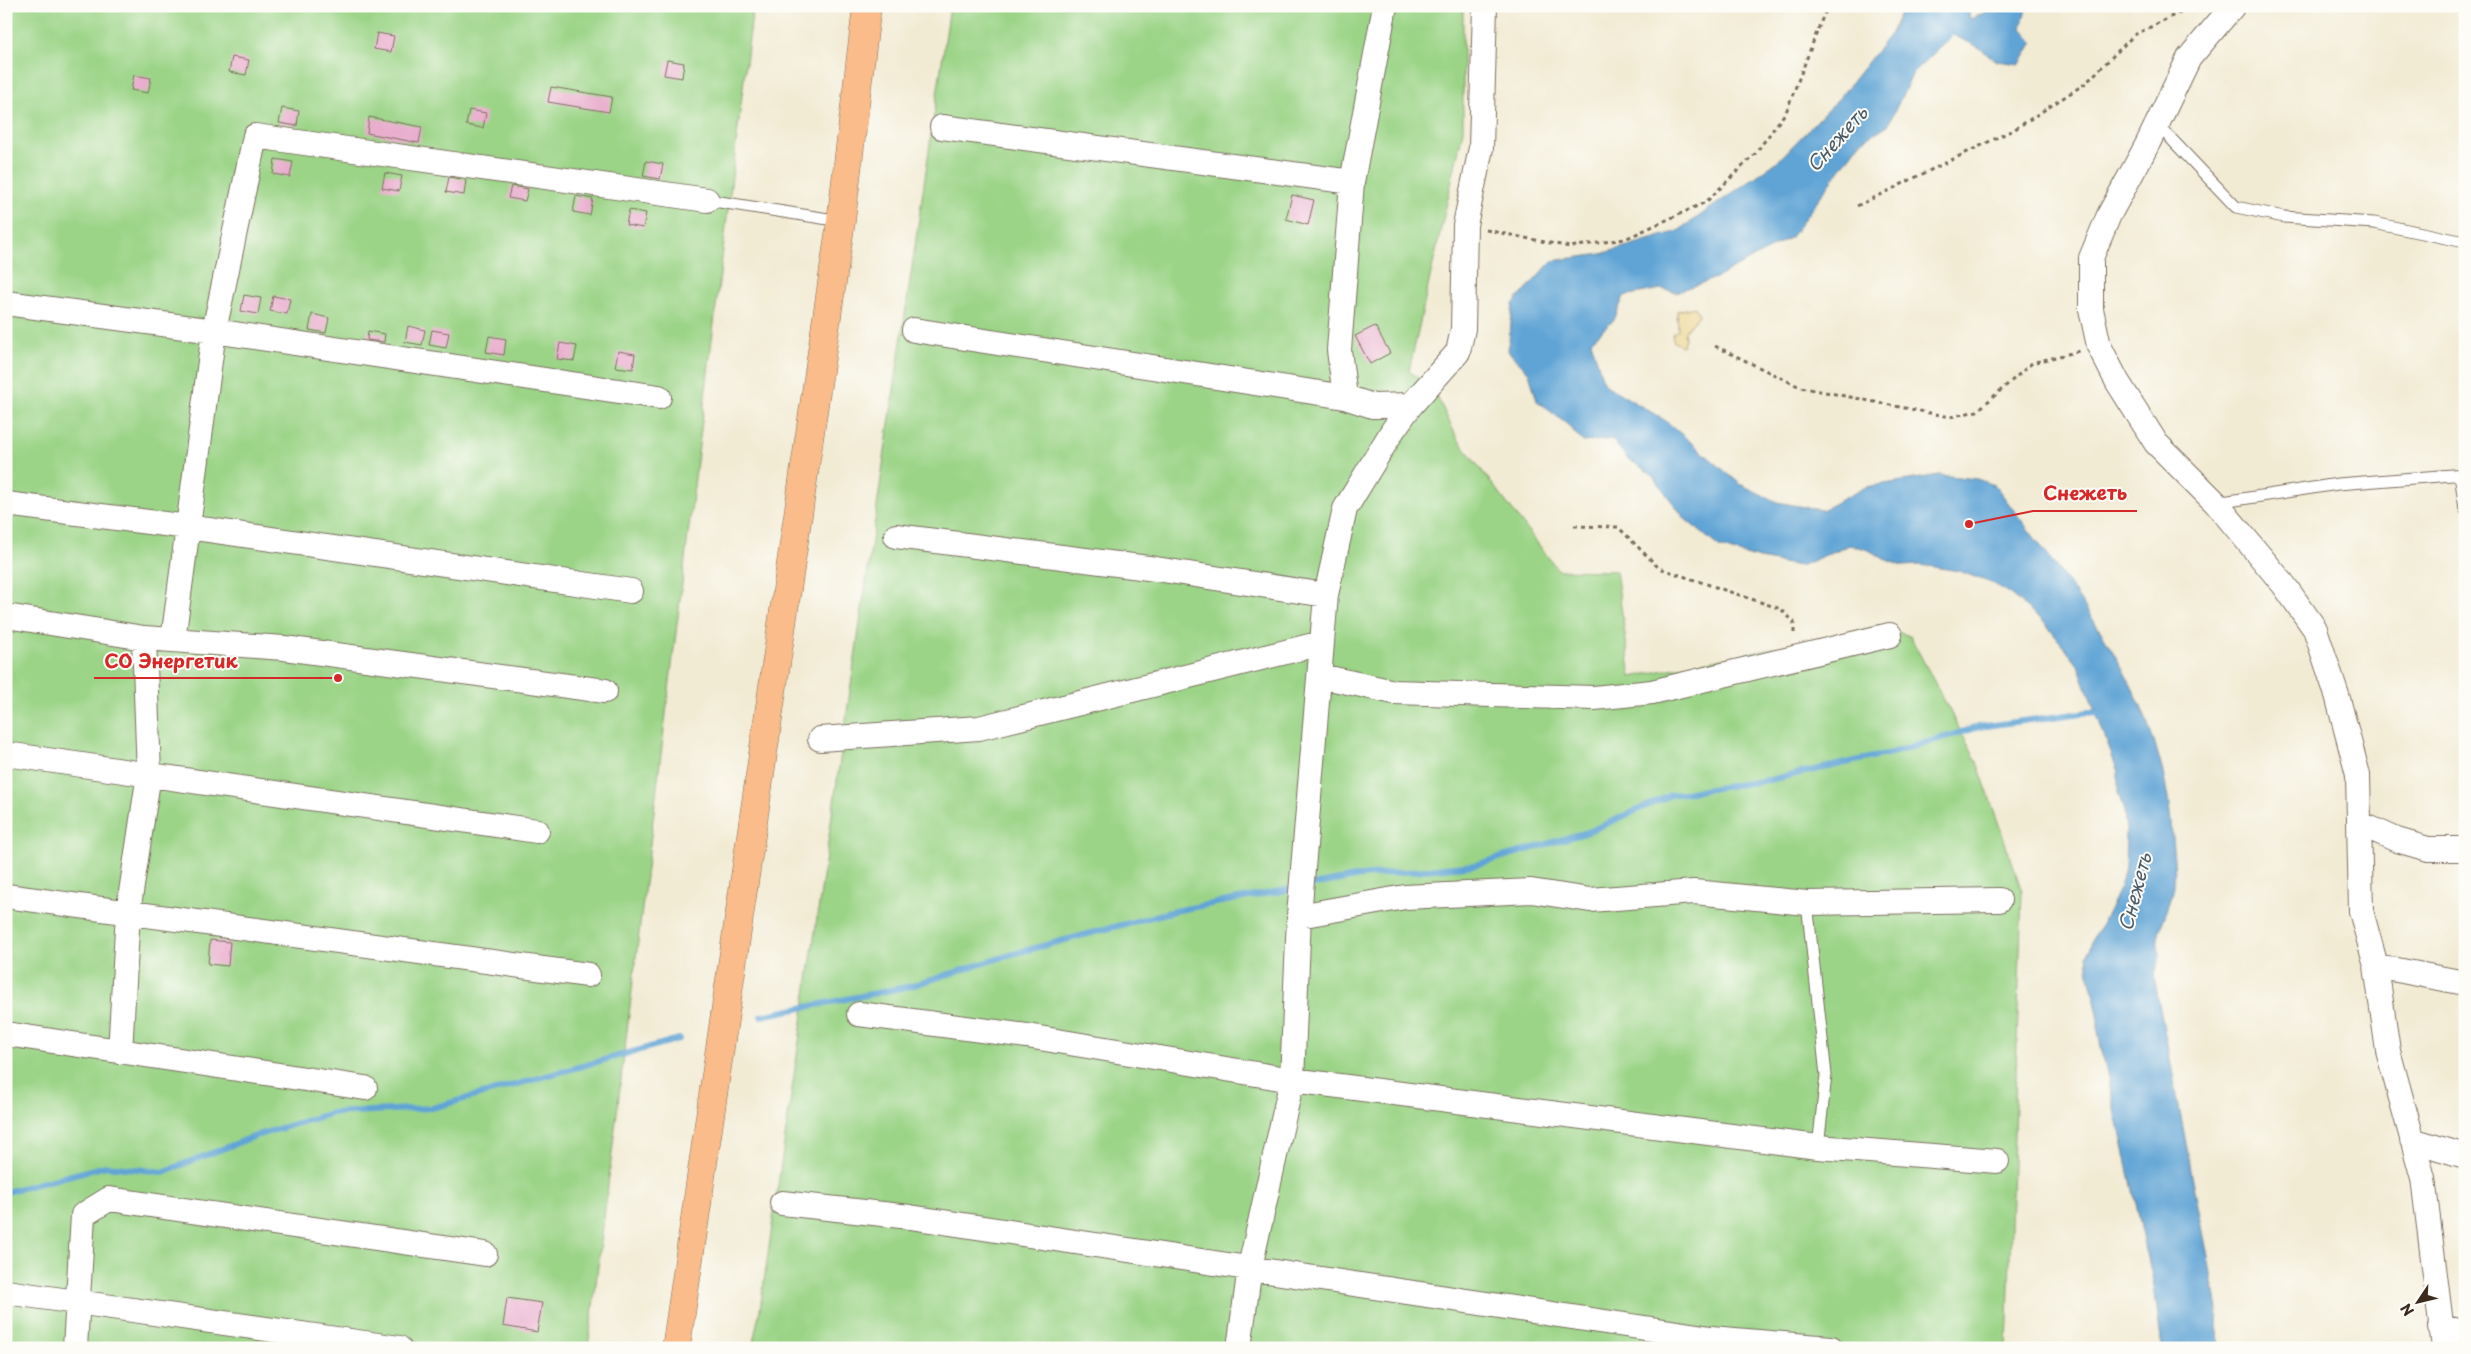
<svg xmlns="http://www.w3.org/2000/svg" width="2471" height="1354" font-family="'Playpen Sans',sans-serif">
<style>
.green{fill:#9bd487;stroke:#6b7f52}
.sand{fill:#eeda9e;stroke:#94825e}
.water{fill:#61a4d5;stroke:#4e677a}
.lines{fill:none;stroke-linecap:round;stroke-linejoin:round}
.stream{stroke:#61a4d5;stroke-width:6}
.building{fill:#e9aece}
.lane-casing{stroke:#7b6e5e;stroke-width:13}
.street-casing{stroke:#7b6e5e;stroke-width:26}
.primary-casing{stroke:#7b6e5e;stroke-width:29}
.path{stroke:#7b6e5e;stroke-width:3;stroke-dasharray:4 4;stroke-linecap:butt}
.lane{stroke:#fff;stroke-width:11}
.street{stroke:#fff;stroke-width:24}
.primary{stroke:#f9bc8a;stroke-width:28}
.labels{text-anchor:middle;stroke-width:4;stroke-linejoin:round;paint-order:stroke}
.water-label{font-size:19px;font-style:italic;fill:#4a5b67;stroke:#fdfcf7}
.leader{fill:none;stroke:#d62828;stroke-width:2}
.callout-dot{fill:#d62828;stroke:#fdfcf7;stroke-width:2}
.callout-label{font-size:19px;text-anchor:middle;font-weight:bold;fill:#d62828;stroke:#fdfcf7;stroke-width:4;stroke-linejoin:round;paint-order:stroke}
</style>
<rect width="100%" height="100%" fill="#fdfcf7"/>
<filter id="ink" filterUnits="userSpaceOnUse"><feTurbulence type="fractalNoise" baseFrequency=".02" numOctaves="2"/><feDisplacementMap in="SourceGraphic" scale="10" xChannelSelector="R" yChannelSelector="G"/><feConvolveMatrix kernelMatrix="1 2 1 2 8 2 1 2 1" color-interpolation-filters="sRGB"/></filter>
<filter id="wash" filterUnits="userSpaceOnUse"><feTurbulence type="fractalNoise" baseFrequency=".0096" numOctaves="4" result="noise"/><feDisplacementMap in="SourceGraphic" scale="20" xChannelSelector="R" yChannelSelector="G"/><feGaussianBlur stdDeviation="1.12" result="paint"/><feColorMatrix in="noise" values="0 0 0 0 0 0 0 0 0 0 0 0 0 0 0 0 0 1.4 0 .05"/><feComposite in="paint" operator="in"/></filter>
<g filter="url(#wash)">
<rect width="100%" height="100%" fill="#f2ebd4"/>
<path class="green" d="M12,6h741l-165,1342h-582v-1339z
M950,6h513v125l-54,240 24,17 24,50 101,132 58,1 15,106 249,-51 30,10 67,126 45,129 -15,457h-1255l8,-39z"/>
<path class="sand" d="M1695,307l4,8 -15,17 1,7 -3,7 -8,-4 -2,-8 6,-4 -1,-19z"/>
<path class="water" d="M1903,6h65l2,13 29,-13h28l-6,22 12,14 -13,22 -23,-3 -19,-14 -25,-12 -40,38 -25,52 -28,17 -69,95 -75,41 -40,14 -15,-3 -37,7 -10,24 -23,21 13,43 62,37 74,63 37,18 45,8 44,-23 73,-12 38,4 18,6c81,110 169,208 177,351 1,16 4,34 2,49 -2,19 -13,36 -16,54 -1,7 2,13 1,19 0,6 -3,13 -5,19l64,332 -1,18 5,21h-60l-8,-63 -56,-252v-19l-9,-38 -2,-21 7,-19 10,-16 16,-33 5,-19 1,-37 -2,-20 -6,-19v-20l-40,-107 -12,-16 -25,-30 -31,-25 -16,-10 -35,-13 -38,-6 -19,1 -18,-7 -17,-10 -18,-4 -49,21 -41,-7 -40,-12 -34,-28 -34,-45 -24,-16 -15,-19 -29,3 -15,-17 -31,-24 -8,-28 -21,-22 5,-47 39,-43 49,-7 77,-23 100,-70 62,-64 51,-64z"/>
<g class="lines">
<path class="stream" d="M1307,886l54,-10 114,-11 113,-33 83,-37 98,-15 122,-27 88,-26 110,-15 15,3
M761,1016l150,-30 105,-33 158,-42 123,-23
M6,1192l100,-26 57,6 95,-37 74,-22 100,-5 247,-69"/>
</g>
<g id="blocks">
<path class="building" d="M377,33l17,3 -3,16 -17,-3z
M232,57l17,3 -3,15 -17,-3z
M667,60l17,3 -2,15 -18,-3z
M134,75l17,3 -3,15 -17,-3z
M551,87l61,10 -3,15 -61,-10z
M282,108l17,3 -2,15 -18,-3z
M469,110l17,3 -3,15 -17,-3z
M369,117l53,10 -3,16 -52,-10z
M275,159l18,3 -3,15 -17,-3z
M646,161l17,3 -3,15 -17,-3z
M385,173l17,3 -3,15 -17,-3z
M449,177l17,3 -2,15 -18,-3z
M511,186l17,3 -3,12 -17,-3z
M1292,195l22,5 -6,25 -22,-6z
M576,196l17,3 -3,16 -17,-3z
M629,210l17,3 -3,15 -17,-3z
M244,295l17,3 -3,16 -17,-3z
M273,296l17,3 -3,15 -17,-3z
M312,314l17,4 -3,15 -17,-3z
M408,326l17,4 -3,15 -17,-3z
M1375,326l15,27 -20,11 -15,-28z
M432,330l17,3 -3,15 -17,-3z
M368,331l17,3 -1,8 -17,-2z
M489,336l17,3 -2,16 -18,-3z
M560,343l17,3 -3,15 -17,-2z
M618,351l17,3 -2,15 -18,-2z
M210,940l20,2 -2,24 -20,-2z
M507,1298l35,5 -5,29 -34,-6z"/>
</g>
</g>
<g filter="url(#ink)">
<use href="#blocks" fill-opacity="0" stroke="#7b6e5e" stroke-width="1"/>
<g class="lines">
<defs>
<path id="lane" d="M2157,124l79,83 48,10 90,6 91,19
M707,200l134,21
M2460,474l5,35
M2216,503l122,-19 127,-10
M1807,903l19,172 -8,72"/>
<path id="street" d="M2233,6l-44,52 -42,87 -38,70 -18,43v51l8,37 18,35 39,62 60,60 68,82 31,44 22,66 21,80 3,136 15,55 12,85 35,127 21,170
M942,127l410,55
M6,303l208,28 445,66
M914,330l431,67 28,9 38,-1 47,-53 5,-23 2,-104 16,-77 4,-142
M1345,397l-6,-47 13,-168 33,-176
M6,504l182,23 443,64
M896,536l260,33 170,26
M6,616l138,22 140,10 321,43
M173,640l41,-309 41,-195 452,64
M1320,676l74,16 200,6 58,-6 238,-57
M820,739l159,-11 343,-85
M6,754l531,77
M2359,823l38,17 31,9h37
M6,896l582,79
M1299,916l106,-19 126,-6 59,9 104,-8 113,11 192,-3
M2376,966l89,17
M859,1014l168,22 265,44 526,67 179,14
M6,1034l359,54
M120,1052l8,-140 21,-138 -5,-136
M2412,1140l53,16
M782,1203l128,14 801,121 120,10
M6,1292l393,56
M2440,1327l25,5
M75,1348l8,-133 26,-16 376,55
M1239,1348l11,-81 42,-187 7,-164 27,-321 19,-86 48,-79 18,-25"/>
<path id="primary" d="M676,1348l165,-1127 26,-215"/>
</defs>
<use href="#lane" class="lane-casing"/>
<use href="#street" class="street-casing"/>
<use href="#primary" class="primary-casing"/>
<path class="path" d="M1857,206l158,-77 71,-46 48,-48 59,-29
M1486,230l84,17 55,-8 81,-37 49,-48 31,-42 38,-98 7,-8
M1715,346l85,41 150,30 27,-6 55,-48 47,-12
M1574,526l44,1 41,41 122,41 13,13v15"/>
<use href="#lane" class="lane"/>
<use href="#street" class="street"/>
<use href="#primary" class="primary"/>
</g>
</g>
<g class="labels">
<g class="water-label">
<text transform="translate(1837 139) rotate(-48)" y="7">Снежеть</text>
<text transform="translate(2135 892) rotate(-75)" y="7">Снежеть</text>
</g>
</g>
<path class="leader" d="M1969 524L2033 511H2137M338 678L248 678H94"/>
<g class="callout-dot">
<circle cx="1969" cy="524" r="5"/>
<circle cx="338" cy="678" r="5"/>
</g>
<g class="callout-label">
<text x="2085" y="500">Снежеть</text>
<text x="171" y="668">СО Энергетик</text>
</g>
<rect width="2471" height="1354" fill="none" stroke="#fdfcf7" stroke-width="25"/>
<g transform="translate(2418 1302) rotate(235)" stroke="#fdfcf7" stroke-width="4" paint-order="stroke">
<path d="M0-4L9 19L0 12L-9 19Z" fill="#3b2a1e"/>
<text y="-8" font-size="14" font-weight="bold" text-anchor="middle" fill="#3b2a1e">N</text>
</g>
</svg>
